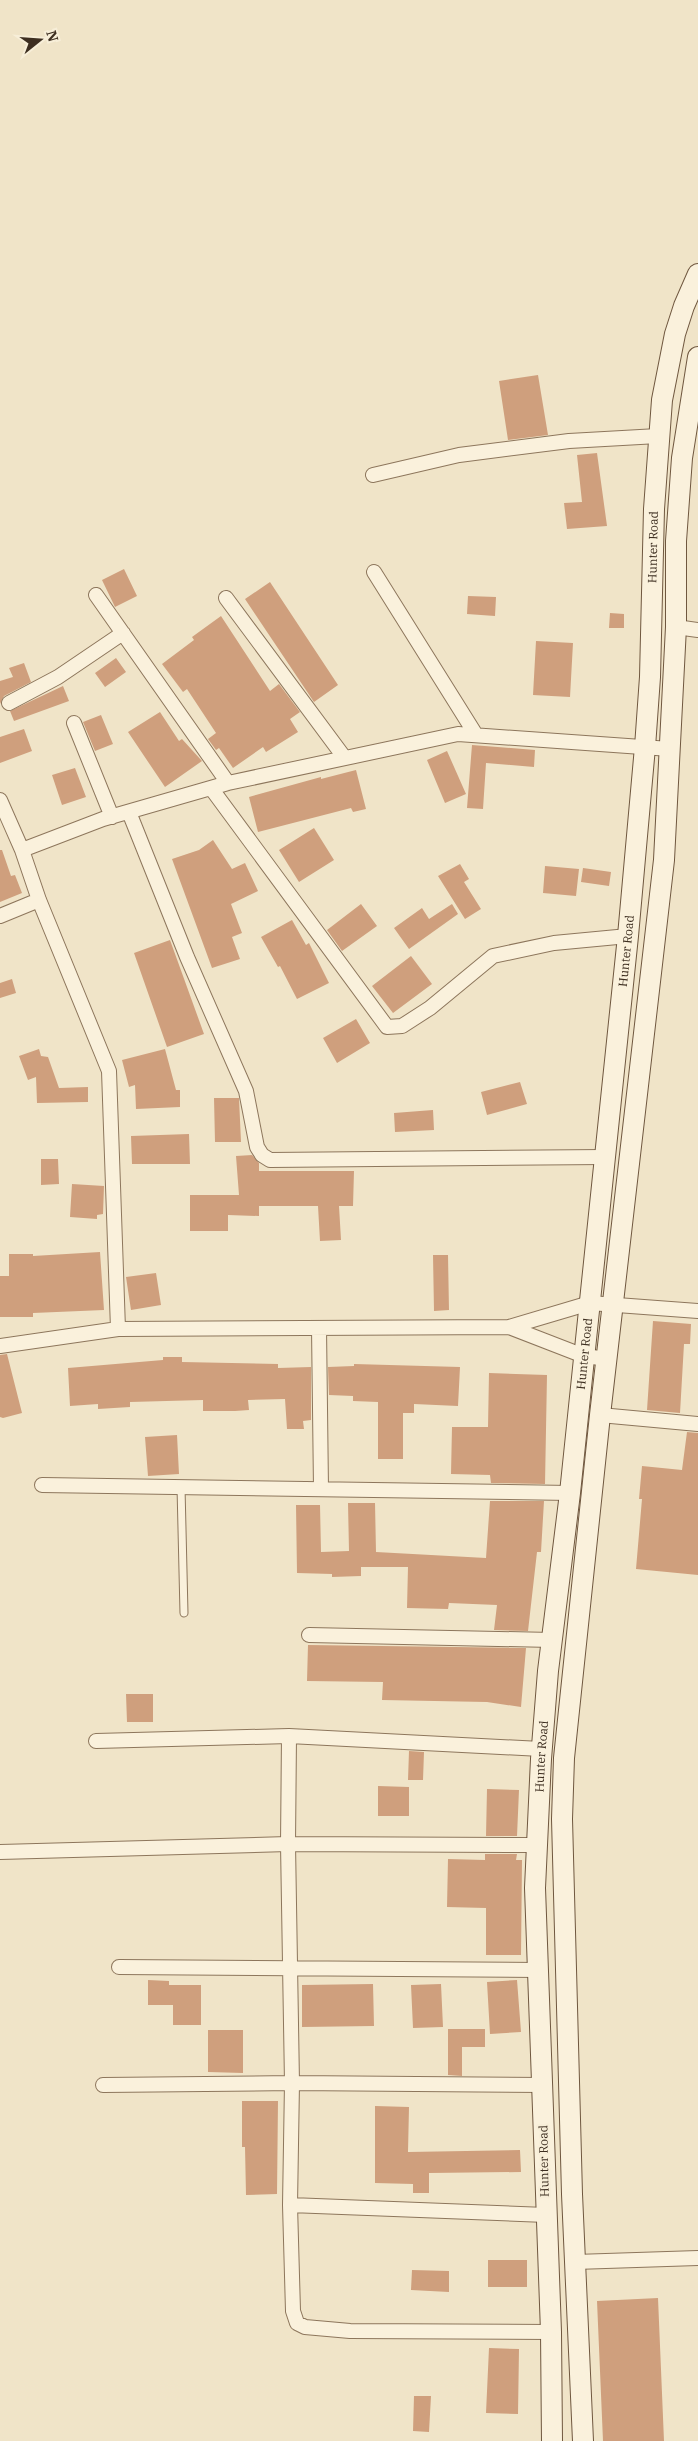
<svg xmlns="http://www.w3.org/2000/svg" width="698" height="2441" font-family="'IBM Plex Serif',serif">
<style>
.building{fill:#cf9f7d}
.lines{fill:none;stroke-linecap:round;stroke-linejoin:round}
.lane-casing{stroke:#8d765c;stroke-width:9}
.street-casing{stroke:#8d765c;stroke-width:16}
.secondary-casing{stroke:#6f573f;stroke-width:22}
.lane{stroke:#faf1dc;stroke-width:7}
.street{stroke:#faf1dc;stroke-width:14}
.secondary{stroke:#faf1dc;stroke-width:20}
.labels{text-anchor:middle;stroke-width:4.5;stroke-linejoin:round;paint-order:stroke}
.street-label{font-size:12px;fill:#3d2e20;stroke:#f7eed8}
</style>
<rect width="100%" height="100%" fill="#f0e4c8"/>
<path class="building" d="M538,375l10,60 -40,5 -9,-59z
M597,453l10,73 -40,3 -3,-26 18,-1 -5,-47z
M124,569l13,27 -22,11 -13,-27z
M270,582l68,103 -24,17 -69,-103z
M468,596l28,1 -1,19 -28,-2z
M610,613l14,1v14h-15z
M221,616l49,75 9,-7 21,28 -10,7 8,13 -32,20 -3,-5 -30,21 -14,-20 -3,2 -8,-11 8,-6 -29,-44 -4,3 -21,-28 32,-24 -2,-3z
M536,641l37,2 -3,54 -37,-2z
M116,658l10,14 -21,15 -10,-14z
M24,663l7,19 -27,14 -4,8v-23l13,-4 -4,-9z
M63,686l6,15 -55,20 -4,-10z
M160,712l19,29 3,-2 20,22 -37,26 -37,-55z
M101,715l12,29 -18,7 -12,-29z
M24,729l8,22 -32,12v-26z
M472,745l63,5 -1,17 -48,-4 -3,46 -16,-1z
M447,751l19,43 -21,9 -18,-43z
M75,768l11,29 -24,8 -10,-30z
M356,770l10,39 -13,3 -2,-4 -93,24 -9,-35 72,-20v2z
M314,828l20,32 -35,22 -20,-32z
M213,840l19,29 13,-6 13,28 -27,13 11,29 -10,4 8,22 -28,9 -40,-109 27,-9z
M0,850h2l9,26 4,-1 7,18 -22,9z
M460,864l9,15 -5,3 17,27 -16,10 -27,-43z
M545,866l34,3 -3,27 -33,-3z
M583,868l28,4 -2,14 -28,-4z
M361,904l16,22 -35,25 -15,-21z
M452,904l6,10 -49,35 -15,-21 28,-20 7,11z
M292,920l14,25 3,-2 20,40 -32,16 -17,-33 -2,1 -17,-30z
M170,940l34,94 -37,13 -33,-94z
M411,956l21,28 -39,29 -21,-27z
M12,979l4,14 -16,5v-15z
M356,1019l14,24 -33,20 -14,-25z
M39,1049l2,7 7,1 11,31 29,-1v15l-51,1 -1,-26 -8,3 -9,-24z
M165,1049l11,41h4v17l-44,2 -1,-24 -6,2 -7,-27z
M520,1082l7,22 -40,11 -6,-23z
M214,1098h25l2,44h-26z
M433,1110l1,20 -39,2 -1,-19z
M189,1134l1,30h-58l-1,-28z
M252,1155l7,8v8h95l-1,35h-14l2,34 -21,1 -2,-35h-59v10l-31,-1v16h-38v-36h49l-3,-39z
M41,1159h17l1,25 -18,1z
M72,1184l32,2 -1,28 -6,1v4l-27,-2z
M100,1252l4,58 -71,3v4h-33v-41h9v-22h24v2z
M433,1255h15l1,55 -15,1z
M156,1273l5,32 -30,5 -5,-33z
M653,1321l38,3 -1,20h-6l-4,69 -33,-3z
M7,1354l15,59 -19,5 -3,-1v-62z
M163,1357h19v5l96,2v4l33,-1v53l-8,1 1,8h-17l-2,-30 -37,1 1,10 -14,1h-32v-11l-73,2v5l-32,2v-5l-28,2 -2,-38 95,-8z
M354,1364l106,3 -2,39 -44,-2v9h-11v46h-25v-57l-25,-1v-5l-24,-1 -1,-28 26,-1z
M489,1373l58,2 -2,109 -54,-1 -1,-8 -39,-1 1,-47h36z
M687,1432l11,1v142l-62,-6 6,-70h-3l3,-33 40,4z
M177,1435l2,39 -31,2 -3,-39z
M490,1501h54l-3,51h-4l-9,79 -34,-1 3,-25 -48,-2 -1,6 -41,-1 1,-41h-47v9l-29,1v-3l-35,-1 -1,-68h24l1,47 28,-1 -1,-48h27l1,49 110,6z
M308,1645l218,3 -5,59 -34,-5 -105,-2 1,-18 -76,-1z
M126,1694h27v28h-26z
M409,1751l15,1 -1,28h-15z
M378,1786l31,1v29h-31z
M487,1789l32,1 -2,46h-31z
M485,1854h32l-1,6h6l-1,95h-35v-47l-39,-1 1,-48 37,1z
M148,1980l21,1v4h32v40h-28v-20h-25z
M517,1980l4,52 -31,2 -3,-52z
M373,1984l1,42 -72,1v-42z
M441,1984l2,43 -30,1 -2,-43z
M448,2029h37v18h-23v29l-14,-1z
M208,2030h35v43l-35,-1z
M242,2101h36l-1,93 -31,1 -1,-48h-3z
M375,2106l34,1 -1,45 112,-2 1,22 -92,1v20h-16v-9l-38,-1z
M488,2260h39v27h-39z
M412,2270l37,1v21l-38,-2z
M658,2298l6,143h-61l-6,-140z
M489,2348l30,1 -1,65 -32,-1z
M414,2396h17l-2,36 -16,-1z"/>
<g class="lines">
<defs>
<path id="lane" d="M181,1487l3,126"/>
<path id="street" d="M373,475l86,-20 110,-14 89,-5
M374,572l102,163
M96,595l132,188
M226,598l118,159
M676,627l22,3
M9,703l49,-26 65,-44
M74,723l38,94
M211,788l176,239 15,-1 28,-18 63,-52 61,-13 74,-7
M0,800l22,50 81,-31 125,-36 230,-49 212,15
M129,812l58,145 59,134 11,56 5,8 8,5 335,-3
M22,850l17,50 70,171 9,258
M0,916l39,-16
M509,1327l75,29 24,3
M319,1328l2,161
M0,1346l118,-17 391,-2 81,-24 108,8
M600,1415l98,9
M42,1485l528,8
M309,1635l243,5
M289,1736l252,13
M96,1741l193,-5 -1,108 4,239 -2,122 3,106 4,12 8,4 45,4 201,1
M0,1852l288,-8 248,1
M119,1967l420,3
M103,2085l189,-2 251,2
M290,2205l256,10
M575,2262l123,-4"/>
<g id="secondary">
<path id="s1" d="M552,2441l-1,-109 -16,-444 6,-129 7,-88 22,-178 58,-557 17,-189 5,-70 4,-168 8,-109 13,-66 9,-28 14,-32"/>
<path d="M583,2441l-11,-247 -10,-375 2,-61 36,-343 64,-555 12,-233v-86l6,-83 16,-101"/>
</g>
</defs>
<use href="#lane" class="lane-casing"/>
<use href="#street" class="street-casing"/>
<use href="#secondary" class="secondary-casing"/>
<use href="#lane" class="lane"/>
<use href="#street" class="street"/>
<use href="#secondary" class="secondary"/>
</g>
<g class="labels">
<g class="street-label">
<text dy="4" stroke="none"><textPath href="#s1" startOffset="1900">Hunter Road</textPath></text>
<text dy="4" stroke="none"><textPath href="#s1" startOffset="1495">Hunter Road</textPath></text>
<text dy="4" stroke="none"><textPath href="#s1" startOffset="1090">Hunter Road</textPath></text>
<text dy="4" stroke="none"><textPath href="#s1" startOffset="685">Hunter Road</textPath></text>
<text transform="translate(544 2161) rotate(-91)" y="4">Hunter Road</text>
</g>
</g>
<g transform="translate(40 40) rotate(73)" stroke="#f7eed8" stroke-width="4" paint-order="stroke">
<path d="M0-4L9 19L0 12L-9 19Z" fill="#3d2e20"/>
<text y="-8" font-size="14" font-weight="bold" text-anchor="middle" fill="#3d2e20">N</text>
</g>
</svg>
